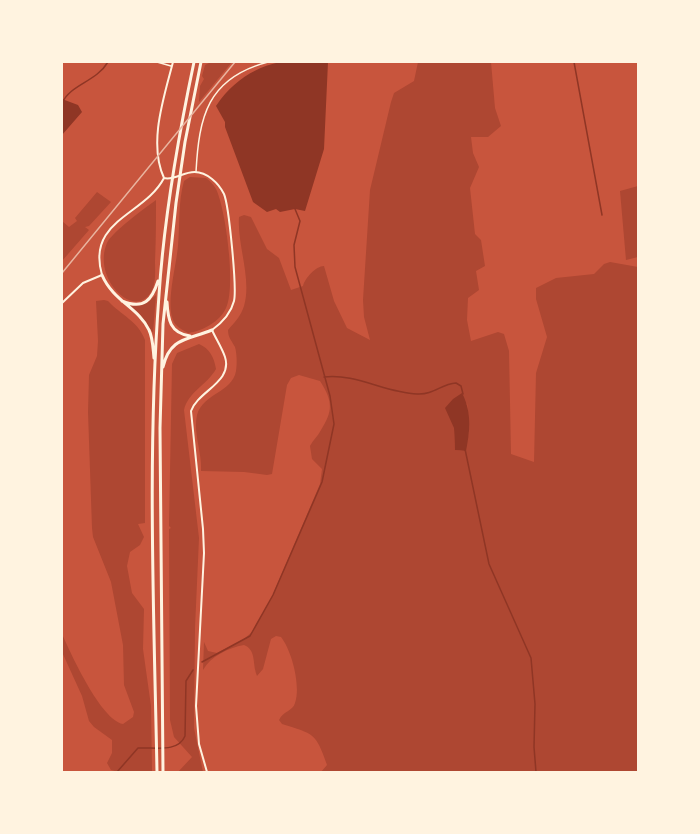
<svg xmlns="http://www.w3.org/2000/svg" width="700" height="834" font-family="Figtree,sans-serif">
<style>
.green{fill:#ae4732;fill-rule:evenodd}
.water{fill:#8f3625}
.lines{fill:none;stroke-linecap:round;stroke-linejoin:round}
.stream{stroke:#8f3625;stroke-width:1.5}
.minor{stroke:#fff3e0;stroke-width:1.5}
.tertiary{stroke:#fff3e0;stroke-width:2}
.trunk{stroke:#fff3e0;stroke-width:3}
.rail{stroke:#e9b49f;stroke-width:1.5}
</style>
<rect width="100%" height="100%" fill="#c8553d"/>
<path class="green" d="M211,62h21l-33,40 1,-16 4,-7 -2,-3 3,-11z
M418,62h73l4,46 6,18 -13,11h-17l2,16 6,14 -9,21 5,46 6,6 4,26 -9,5 3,19 -11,8 -1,22 4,21 27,-9 6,2 5,17 2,103 23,8 2,-89 11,-36 -11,-38v-11l20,-10 38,-4 10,-10 6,-2 28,5v505h-317l6,-7c-11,-32 -13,-31 -45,-41l-3,-4c4,-9 14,-9 16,-17 6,-17 -3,-52 -14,-66l-5,-1 -5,3 -8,30 -6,7c-5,-11 0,-26 -13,-31 -16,3 -33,11 -41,25l1,-28 4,9 9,2 27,-14 8,-7 19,-33 49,-115 2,-15 -10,-10 -2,-13c3,-6 8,-10 11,-16 12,-19 12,-29 -1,-49l-21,-6 -8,3 -4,7 -15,89 -5,1 -23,-3 -43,-1c1,-19 -8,-38 -4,-56 6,-22 35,-22 39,-44 1,-7 1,-17 -1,-24 -3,-6 -7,-9 -7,-17 6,-7 13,-14 16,-24 8,-27 -7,-61 -5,-89l5,-2 7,2 16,32 12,9 12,32 12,-4c2,-8 13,-20 21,-20l10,35 13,27 23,12 -6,-23 -1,-17 7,-110 21,-88 3,-9 20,-12zM467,403c2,17 4,32 -3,48l-9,-1 -1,-22z
M190,177l16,1c4,3 7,6 10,11 10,21 20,98 10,119 -6,14 -24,23 -38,25 -7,-4 -14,-7 -16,-16 -5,-19 4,-50 6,-71 2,-22 0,-44 6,-65z
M638,186v71l-12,3 -6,-69z
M97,192l14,10 -22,24 -4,1 4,3 -27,31v-40l7,6 8,-6 -2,-3z
M156,200c0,20 0,40 -1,61 0,9 1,18 -2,27 -15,36 -62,-8 -46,-45 5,-11 38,-35 49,-43z
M156,295l-3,38 -11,-16 -13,-11 18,-3z
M104,300l4,1c13,14 30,20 37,39v183l-7,1 6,13 -4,8 -10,7 -3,14 5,27 12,16 -1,40 8,57 1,66h-33l-8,-2 -4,-7 5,-10v-13l-18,-13 -5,-6 -7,-25 -20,-44v-18c9,20 39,86 61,90l10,-7 1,-5 -10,-27 -1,-40 -12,-63 -18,-45 -1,-9 -4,-116 1,-37 8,-19 1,-15 -2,-40z
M199,344c11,5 15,13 17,25 -9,16 -28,23 -32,41l15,128 -4,90 -1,100 9,44h-25l14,-15 -18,-20 -4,-17 -1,-191 2,-1 -2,-2 3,-162 5,-11z"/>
<path class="water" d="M280,62h48l-4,87 -19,62 -10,-2 -15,3 -4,-3 -9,3 -14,-10 -28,-75v-5l-9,-16c16,-24 37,-38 64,-44z
M62,99l16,6 4,7 -20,23z
M462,393c10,19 8,38 4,58l-11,-1 -1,-22 -9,-20 8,-9z"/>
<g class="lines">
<path class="stream" d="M574,62l28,153
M62,103c9,-19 34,-21 46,-41
M324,377c31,-4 62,16 93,17 17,1 24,-10 39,-11l5,3 2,8
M465,449l24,115 42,94 4,46 -1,43 2,25
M202,662l48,-26 23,-41 49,-113 12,-58 -4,-28 -35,-129 -1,-22 6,-24 -5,-12
M117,772l21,-24c16,-1 40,5 47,-12l1,-55 7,-11"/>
<path class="minor" d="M157,62l14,4
M196,172c3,-55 11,-94 72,-110"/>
<path class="tertiary" d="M164,178c14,4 27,-16 48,1 5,4 9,9 12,15 5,12 13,94 10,107 -3,12 -11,21 -22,29 4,9 10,18 13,27 8,25 -27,34 -34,54l12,118 1,24 -8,153 3,38 8,28
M164,178c-16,-35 0,-81 9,-116
M62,303l21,-20 19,-8c-16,-55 43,-60 62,-97"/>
<path class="trunk" d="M102,275c11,26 37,33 47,55 4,8 4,19 5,28
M122,301c22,9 30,-1 36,-20
M167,302c1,18 3,31 23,34
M163,367c7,-30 25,-27 49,-37
M157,772c-3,-158 -10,-318 2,-477 5,-78 19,-157 35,-233
M163,772l-3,-344 3,-104 13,-121 9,-61 16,-80"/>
<path class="rail" d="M62,273l173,-211"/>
</g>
<rect width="700" height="834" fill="none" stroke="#fff3e0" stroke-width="126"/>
</svg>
